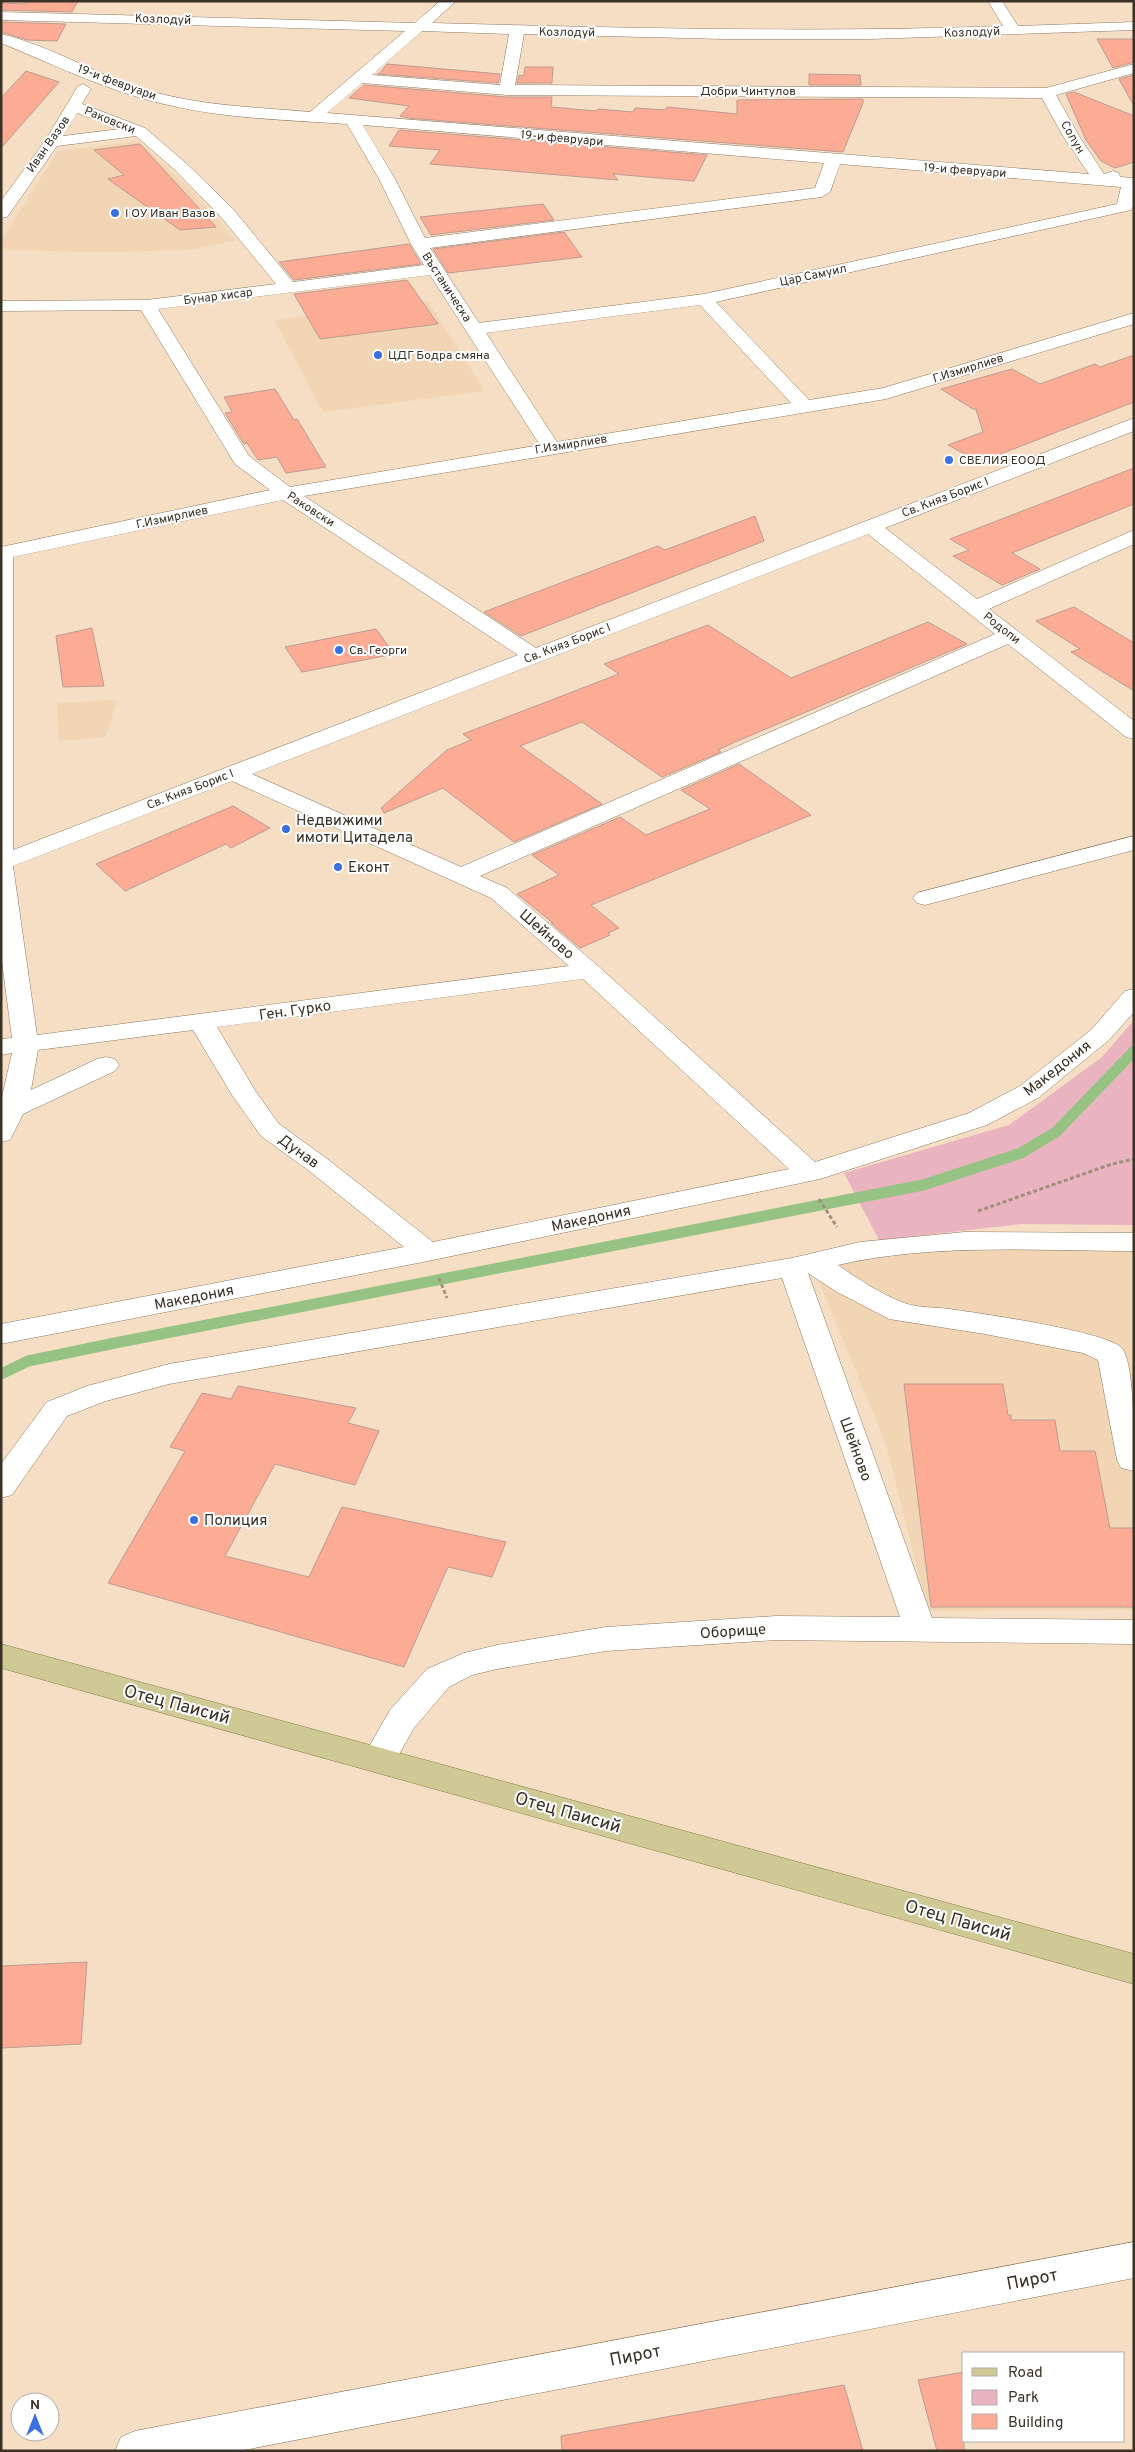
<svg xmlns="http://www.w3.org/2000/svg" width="1135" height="2452" font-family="Overpass,sans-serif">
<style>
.built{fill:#f2d5b5}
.green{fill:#eab3c0}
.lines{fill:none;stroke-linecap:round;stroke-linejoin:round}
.stream{stroke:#96c383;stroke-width:11}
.building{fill:#fcac95;stroke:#bd9b92}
.minor-casing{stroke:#8d7961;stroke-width:1}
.major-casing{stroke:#867d41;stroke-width:1}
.path{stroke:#a08f7c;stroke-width:3;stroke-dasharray:4 2.5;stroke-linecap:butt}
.minor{fill:#fff;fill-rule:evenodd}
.major{fill:#cfca95;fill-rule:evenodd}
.poi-dot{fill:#3b70e0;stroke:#fff;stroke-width:2}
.labels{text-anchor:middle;stroke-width:4;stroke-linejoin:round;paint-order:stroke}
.far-street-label{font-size:12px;fill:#3a3127;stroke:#fff}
.far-poi-label{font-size:12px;fill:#3a3127;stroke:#fff;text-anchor:start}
.poi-label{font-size:15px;fill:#3a3127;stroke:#fff;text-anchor:start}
.street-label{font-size:15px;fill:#3a3127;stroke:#fff}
.near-street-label{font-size:18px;fill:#3a3127;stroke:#fff}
</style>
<rect width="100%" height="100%" fill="#f5dec4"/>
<path class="built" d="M138,141l48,44 50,55 -46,10 -86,2 -103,-2v-10l57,-89z
M428,301l57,90 -162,21 -49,-92z
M117,700l-11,37 -47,4 -2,-38z
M1134,1248v362l-206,1 -42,-166 -68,-166 22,-14 55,-13z"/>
<path class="green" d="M1134,1020v205l-112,-1 -143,16 -35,-67 165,-48 93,-68z"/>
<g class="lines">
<path class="stream" d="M1,1374l27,-13 92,-19 803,-157 98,-32 35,-21 78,-81"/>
</g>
<path class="building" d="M27,1h51l-6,11 -71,-2v-7l24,1z
M1,22l65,2 -9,17 -30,-1 -26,-8z
M1097,39h37v23l-21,6z
M387,64l113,10 -2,9 -121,-9 3,-1z
M525,67h28l-1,16h-35l2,-8 5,1z
M26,71l33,11 -58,66v-50z
M809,74l51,1 1,10h-52z
M1134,75v31l-15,-27z
M364,85l143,12h45l-1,10 45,4 2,-2 35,3 2,-4 30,2 2,-3 70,7v-14l126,-1v4l-20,49 -436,-34 -7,-2 9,-10 -60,-8z
M1074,92l60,24v46l-19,6 -14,-7 -15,-21 -20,-46z
M399,130l308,25 -13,26 -81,-7 5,6 -188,-16 10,-14 -51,-4z
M140,144l76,83 -36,3 -72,-51 16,-4 -30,-25z
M543,204l11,16 -123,15 -11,-18z
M564,232l18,25 -134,16 -15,-24z
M409,244l12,20 -127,16 -15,-18z
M407,280l31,44 -118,15 -26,-45z
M1134,355v47l-154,60 -32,-17 35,-13 -7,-23h-3l-32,-20 71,-20 28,15 55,-20 5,3z
M275,389l19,31 3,-1 29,48 -40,6 -9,-16 -19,3 -11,-17 -3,1 -19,-31 7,-1 -8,-15z
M1134,468v36l-122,49 28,16 -38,16 -49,-29 16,-6 -19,-11z
M755,516l9,25 -243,95 -37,-24 174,-66 7,4z
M1074,607l60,36v48l-63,-39 9,-3 -44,-28z
M928,622l39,22 -232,98 -17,8 3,2 -59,25 -80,-55 -62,24 82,58 -88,38 -71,-54 -59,25 -3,-5 66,-58 24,-10 -8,-6 156,-60 -15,-10 104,-39 83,53z
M92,628l12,58 -41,1 -7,-51z
M376,629l18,25 -92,18 -17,-25z
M739,764l72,51 -220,90 28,23 -11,5 2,2 -30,13 -29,-25h2l-36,-29 42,-19 -27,-20 88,-38 26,18 64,-26 -29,-19z
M233,806l37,22 -39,20 -5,-4 -101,47 -29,-27z
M904,1384h99l5,31h3v5h44l5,31h35l15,77h24v79h-203z
M238,1386l118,22 -8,15 31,8 -24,54 -80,-21 -50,92 84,21 33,-70 164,35 -14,35 -44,-10 -44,100 -296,-84 77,-132 -15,-4 32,-54 29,6z
M87,1962l-6,82 -80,4v-82z
M964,2372v79h-27l-19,-71z
M844,2385l19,66h-301l-1,-15z"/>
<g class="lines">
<defs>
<path id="minor" d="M440,1h16l-24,22c191,5 381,10 571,3l-15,-25h14l16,25 116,-4v8l-264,9h-147l-199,-5 -9,51 531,3 88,-24v9l-78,22 23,41 25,38 9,-3 6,2 1,4 14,1v26l-3,6 -415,92 93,98 74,-12 251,-75v11l-248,75 -582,97 232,152 598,-230v13l-249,97 92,71 157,-69v14l-145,65 145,112v18l-8,-2 -118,-93 -528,232 27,12 91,78 217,196 154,-49 51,-27 71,-56 34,-39 9,-2v23l-25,28 -71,58 -51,27 -167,54 -392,82 -427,83v-20l403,-77 -96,-77 -47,-34 -29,-41 -39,-65 -155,20 -7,40 66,-31 9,-2 9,2 4,6 -4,6 -92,43 -13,26 -9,2v-41l11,-48 -11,2v-16l11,-1 -11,-84v-407l269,-57 -35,-26 -94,-154 -140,1v-10l146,-1 129,-16 -55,-67 -46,-47 -39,-34 -79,10 -50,71 -6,1v-17l44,-60 33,-55 5,-2 8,5 -9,15 63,24 42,36 46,45 60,73 131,-17 -13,-21 -32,-65 -32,-55c-57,-4 -117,-5 -174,-18 -59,-12 -116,-40 -172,-63v-9c51,12 97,42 146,56 53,16 108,17 163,22l95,-81 -404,-11v-8l414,11zM422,31l87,3 -9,51 -128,-10zM362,83l145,12 535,3 21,38 26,38 -762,-61zM77,113l43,16 -57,7zM363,125l461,38 -9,25 -390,50 -30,-59zM840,164l281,23 -4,17 -413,90 -225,29 -49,-75 392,-51 8,-5zM430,275l110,170 -250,42 -41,-31 -91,-147zM700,305l91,98 -234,39 -71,-109zM283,500l235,155 -505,195v-293zM868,534l127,100 -534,233 -209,-93zM232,781l259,117 78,68 -532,69 -24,-169zM583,979l206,190 -356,73 -107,-84 -47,-34 -23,-32 -39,-65z
M1134,836v14l-209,55 -8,-2 -4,-5 4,-5z
M965,1232l169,1v18c-96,0 -202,-8 -296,14 20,14 43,29 66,38 13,5 31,4 45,6 29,4 156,22 173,39 13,16 12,99 12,123l-13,-3 -4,-8 -19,-100 -15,-7 -98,-19 -96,-15 -52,-27 -29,-19 124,345 202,2v24l-358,-4 -170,11 -109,18 -25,6 -23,12 -35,41 -23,40 -12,4 -12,-4 -5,-9 28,-49 37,-41 37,-16 33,-8 109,-18 170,-11 124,1 -118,-339 -613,106 -63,17 -39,15 -55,79 -11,3v-34l46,-62 40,-16 82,-22 623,-106 68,-16z
M1134,2242v36l-895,173h-124l6,-14 14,-6z"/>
<path id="major" d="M1,1644l1133,310v30l-1133,-316z"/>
</defs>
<use href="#minor" class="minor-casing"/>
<use href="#major" class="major-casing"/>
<path class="path" d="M819,1199l18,28
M978,1211l134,-47 22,-5
M439,1278l8,20"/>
<use href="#minor" class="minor"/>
<use href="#major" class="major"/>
</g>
<g class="poi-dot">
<circle cx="115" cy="213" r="5"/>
<circle cx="378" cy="355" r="5"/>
<circle cx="949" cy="460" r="5"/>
<circle cx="339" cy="650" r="5"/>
<circle cx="286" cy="829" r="5"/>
<circle cx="338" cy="867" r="5"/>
<circle cx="194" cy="1520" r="5"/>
</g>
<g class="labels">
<g class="far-street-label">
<text transform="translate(163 19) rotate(2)" y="4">Козлодуй</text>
<text transform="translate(567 32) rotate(1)" y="4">Козлодуй</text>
<text transform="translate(972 32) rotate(-2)" y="4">Козлодуй</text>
<text transform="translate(117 82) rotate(20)" y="4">19-и февруари</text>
<text x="748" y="95">Добри Чинтулов</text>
<text transform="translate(110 120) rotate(22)" y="4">Раковски</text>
<text transform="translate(1073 137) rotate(59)" y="4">Солун</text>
<text transform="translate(562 138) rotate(5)" y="4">19-и февруари</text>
<text transform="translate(48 144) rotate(-55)" y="4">Иван Вазов</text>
<text transform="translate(965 170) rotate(4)" y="4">19-и февруари</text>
<text transform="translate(813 275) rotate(-12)" y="4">Цар Самуил</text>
<text transform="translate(447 287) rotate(57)" y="4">Въстаническа</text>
<text transform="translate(218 296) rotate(-7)" y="4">Бунар хисар</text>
<text transform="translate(968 368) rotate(-17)" y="4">Г.Измирлиев</text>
<text transform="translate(571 444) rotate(-9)" y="4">Г.Измирлиев</text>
<text transform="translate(945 497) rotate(-21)" y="4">Св. Княз Борис I</text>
<text transform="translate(311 509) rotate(33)" y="4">Раковски</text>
<text transform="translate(172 517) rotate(-12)" y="4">Г.Измирлиев</text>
<text transform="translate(1002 628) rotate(38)" y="4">Родопи</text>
<text transform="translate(567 643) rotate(-21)" y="4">Св. Княз Борис I</text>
<text transform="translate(190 789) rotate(-21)" y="4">Св. Княз Борис I</text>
</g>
<g class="far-poi-label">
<text x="125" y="217">I ОУ Иван Вазов</text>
<text x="388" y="359">ЦДГ Бодра смяна</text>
<text x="959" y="464">СВЕЛИЯ ЕООД</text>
<text x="349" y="654">Св. Георги</text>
</g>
<g class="poi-label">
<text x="296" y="825">Недвижими<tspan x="296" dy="17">имоти Цитадела</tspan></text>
<text x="348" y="872">Еконт</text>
<text x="204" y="1525">Полиция</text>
</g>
<g class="street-label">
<text transform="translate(547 934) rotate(41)" y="5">Шейново</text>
<text transform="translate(295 1010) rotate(-8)" y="5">Ген. Гурко</text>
<text transform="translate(1057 1068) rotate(-38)" y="5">Македония</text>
<text transform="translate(299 1151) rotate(36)" y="5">Дунав</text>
<text transform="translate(591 1218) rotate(-12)" y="5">Македония</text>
<text transform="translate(194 1297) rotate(-11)" y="5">Македония</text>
<text transform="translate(856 1449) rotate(70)" y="5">Шейново</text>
<text transform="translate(733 1631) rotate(-4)" y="5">Оборище</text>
</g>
<g class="near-street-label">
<text transform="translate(177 1704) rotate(15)" y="6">Отец Паисий</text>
<text transform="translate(568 1812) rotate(16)" y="6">Отец Паисий</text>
<text transform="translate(958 1920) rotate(16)" y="6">Отец Паисий</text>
<text transform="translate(1032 2279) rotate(-11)" y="6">Пирот</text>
<text transform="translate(635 2355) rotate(-11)" y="6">Пирот</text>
</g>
</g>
<rect width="1135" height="2452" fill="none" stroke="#3a3127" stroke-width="5"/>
<rect x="962" y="2352" width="162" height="90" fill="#ffffff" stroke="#b0ada9"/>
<rect x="972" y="2368" width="25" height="8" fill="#cfca95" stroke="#b0ada9"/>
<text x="1008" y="2377" font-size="15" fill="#3a3127">Road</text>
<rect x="972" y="2390" width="25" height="15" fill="#eab3c0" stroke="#b0ada9"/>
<text x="1008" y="2402" font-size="15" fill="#3a3127">Park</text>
<rect x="972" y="2414" width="25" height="15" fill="#fcac95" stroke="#b0ada9"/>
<text x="1008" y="2427" font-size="15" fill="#3a3127">Building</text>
<g transform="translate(35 2417)"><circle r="24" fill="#ffffff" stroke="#b0ada9"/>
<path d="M0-4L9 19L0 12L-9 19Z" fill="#3b70e0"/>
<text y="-8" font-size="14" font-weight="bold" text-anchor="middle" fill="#3a3127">N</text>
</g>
</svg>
